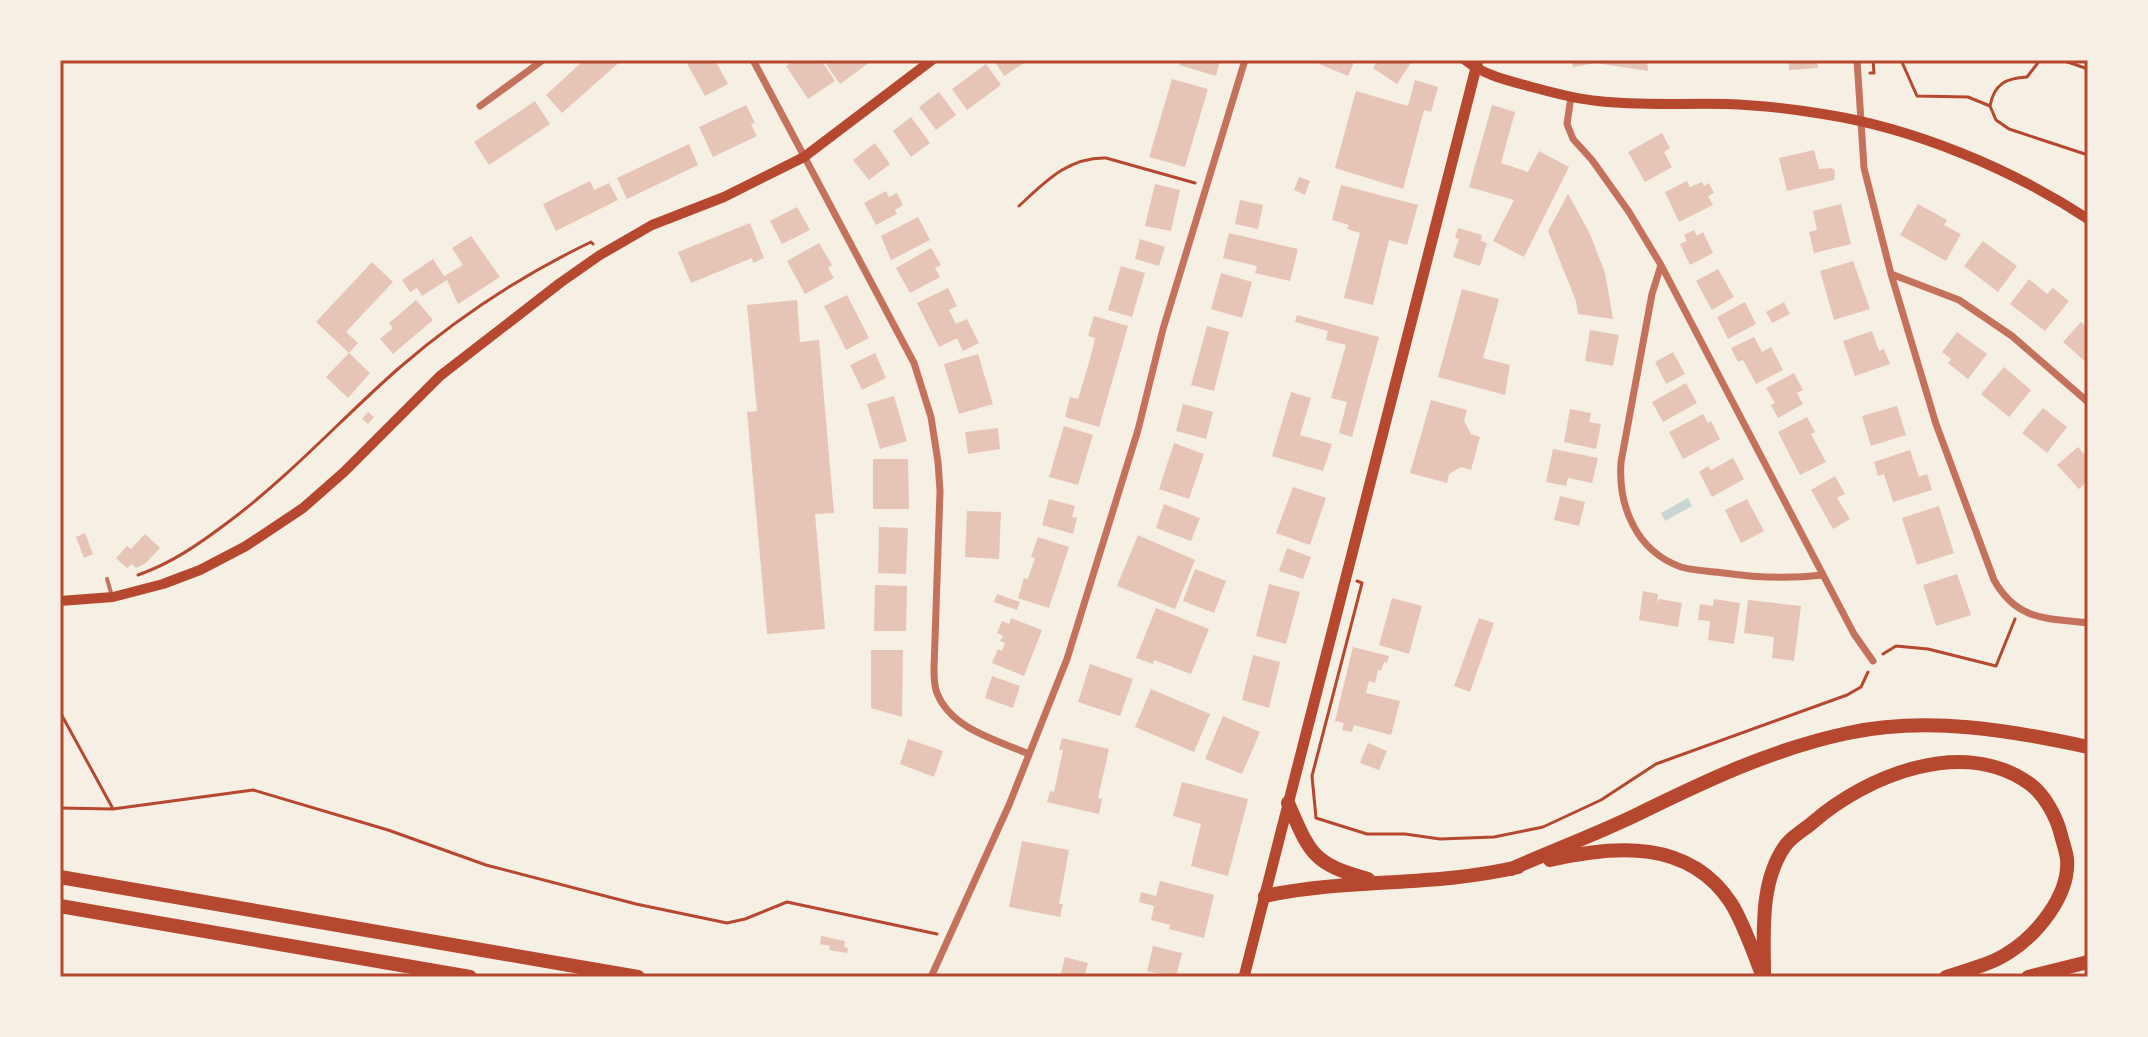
<svg xmlns="http://www.w3.org/2000/svg" width="2148" height="1037" font-family="Helvetica,sans-serif">
<style>
.water{fill:#c9d6d2}
.building{fill:#e6c5b7}
.lines{fill:none;stroke-linecap:round;stroke-linejoin:round}
.path{stroke:#b5482f;stroke-width:3}
.service{stroke:#c5725c;stroke-width:4}
.minor{stroke:#c5725c;stroke-width:7}
.secondary{stroke:#b5482f;stroke-width:10}
.primary{stroke:#b5482f;stroke-width:11}
.motorway{stroke:#b5482f;stroke-width:14}
.neatline{fill:none;stroke:#b5482f;stroke-width:3}
</style>
<rect width="100%" height="100%" fill="#f6efe4"/>
<path class="water" d="M1688,498l4,8 -27,15 -4,-8z"/>
<path class="building" d="M584,60h38l-60,53 -16,-18z
M685,60h30l13,24 -23,12z
M795,60h26l14,21 -27,18 -22,-33z
M823,60h50l-33,24z
M994,60h29l1,3 -20,13z
M1180,60h40l-4,16 -37,-11z
M1321,60h34l-7,16 -29,-12z
M1378,60h32l2,1 -15,23 -24,-16z
M1572,60h75l1,11 -52,-8 -23,4z
M1789,60h28l1,8 -29,2z
M986,64l15,21 -34,25 -15,-21z
M1172,79l36,10 -23,78 -36,-10z
M1415,80l23,7 -7,25 -7,-2 -21,79 -68,-21 21,-77 52,15z
M939,92l17,23 -20,15 -17,-23z
M535,101l15,23 -61,41 -15,-23z
M746,105l9,18 -4,1 6,12 -44,21 -14,-30z
M1492,105l23,7 -14,51 27,9 11,-21 30,16 -45,90 -31,-16 21,-41 -45,-13z
M911,117l19,26 -19,14 -18,-26z
M1662,133l8,15 -6,4 8,15 -27,15 -17,-30z
M875,143l15,21 -21,16 -16,-20z
M689,144l9,21 -71,34 -10,-21z
M1814,150l5,19 13,-1 3,3 -1,9 -47,11 -8,-33z
M1299,177l11,4 -5,14 -11,-5z
M590,181l4,9 15,-7 9,17 -62,31 -13,-27z
M1687,181l3,6 12,-5 2,4 5,-3 5,10 -6,3 5,9 -34,17 -14,-30z
M1155,184l25,6 -9,41 -26,-5z
M1341,185l77,20 -11,40 -18,-5 -16,65 -29,-7 16,-65 -13,-4 2,-4 -17,-5z
M886,191l3,6 8,-4 6,12 -8,5 2,4 -21,11 -12,-22z
M1568,194l22,40 15,39 8,46 -35,-5 -2,-13 -28,-70z
M1240,200l23,5 -5,24 -23,-5z
M1841,204l10,40 -37,9 -5,-21 8,-2 -4,-19z
M1918,204l29,16 -3,5 17,9 -15,27 -46,-26z
M797,207l13,23 -28,14 -12,-23z
M918,217l12,23 -39,20 -10,-24z
M750,223l14,35 -11,5 -1,-5 -61,25 -13,-31z
M1458,228l24,7 -1,6 6,2 -7,23 -27,-9 6,-18 -4,-1z
M1694,230l3,6 6,-4 10,21 -23,12 -10,-21 7,-3 -3,-6z
M1229,233l69,16 -8,32 -35,-8 2,-7 -34,-8z
M471,236l29,41 -42,27 -11,-24 -25,16 -5,-8 -7,4 -8,-12 31,-21 11,17 19,-11 -11,-17z
M1140,239l25,8 -6,19 -24,-7z
M1983,241l34,25 -19,26 -34,-26z
M819,243l13,22 -4,3 6,10 -29,16 -18,-33z
M931,248l10,17 -6,3 5,9 -30,16 -14,-25z
M1853,261l17,48 -36,11 -14,-49z
M372,262l21,20 -47,50 12,11 -9,10 -33,-31z
M1121,266l24,7 -13,44 -24,-7z
M1718,269l16,28 -22,13 -16,-29z
M1221,273l31,9 -10,36 -31,-9z
M2029,279l18,15 6,-6 16,13 -24,30 -35,-27z
M948,288l9,18 -8,4 7,14 11,-5 12,24 -16,8 -6,-13 -18,9 -22,-44z
M1462,289l37,10 -16,59 27,7 -5,30 -67,-18z
M847,295l22,43 -23,12 -22,-44z
M416,300l17,20 -40,34 -13,-15 13,-11 -4,-5z
M797,300l3,42 19,-2 15,173 -19,1 10,115 -58,5 -20,-222 10,-1 -10,-106z
M1745,302l11,22 -28,15 -11,-22z
M1784,302l6,12 -18,9 -6,-11z
M1297,315l82,22 -27,100 -13,-4 8,-31 -16,-4 15,-53 -20,-5 2,-9 -33,-9z
M1094,316l34,10 -29,101 -34,-10 5,-20 8,2 12,-40 5,-21 -7,-2z
M2081,322l7,6v36l-25,-22z
M1207,326l22,6 -15,59 -23,-6z
M1590,330l29,5 -6,31 -28,-5z
M1872,331l7,20 5,-2 6,15 -35,12 -12,-35z
M1957,332l30,22 -19,25 -20,-16 3,-4 -9,-7z
M1754,337l8,15 9,-5 12,23 -27,14 -13,-24 -5,2 -7,-14z
M1673,352l12,22 -19,10 -11,-22z
M349,353l21,20 -22,25 -22,-21z
M875,353l11,25 -24,12 -12,-25z
M978,354l15,50 -34,10 -15,-50z
M2004,367l27,23 -22,27 -28,-23z
M1794,373l9,17 -6,3 6,11 -25,14 -7,-13 4,-2 -9,-15z
M1686,383l11,20 -34,19 -11,-20z
M1291,392l20,6 -11,37 32,9 -9,27 -51,-15z
M894,396l13,45 -27,8 -13,-45z
M1431,400l36,10 -3,11 7,13 9,3 -9,33 -10,-3 -12,7 -2,9 -37,-10z
M1183,404l30,8 -7,27 -30,-8z
M1897,406l9,29 -35,11 -9,-30z
M2043,408l24,19 -20,26 -25,-20z
M1570,409l21,4 -2,9 12,2 -5,25 -32,-7z
M368,412l6,5 -6,7 -6,-5z
M1703,414l5,9 3,-2 9,18 -37,20 -14,-27z
M1807,417l8,15 -4,2 15,28 -26,13 -22,-43z
M1064,426l29,9 -15,50 -29,-8z
M998,428l2,21 -32,5 -3,-22z
M1174,443l30,11 -15,45 -30,-10z
M2078,447l10,11v23l-9,8 -22,-24z
M1553,449l45,9 -6,25 -24,-5 -2,8 -20,-4z
M1910,450l9,27 8,-3 5,16 -39,12 -9,-28 -6,2 -4,-14z
M1733,458l11,21 -32,18 -13,-25 9,-6 3,4z
M873,459h35l1,50h-36z
M1835,476l10,18 -8,4 13,21 -17,10 -22,-39z
M1293,487l33,11 -16,47 -34,-12z
M1560,496l25,6 -6,24 -25,-6z
M1049,499l26,7 -3,11 5,1 -4,16 -31,-9z
M1747,499l17,32 -23,12 -16,-33z
M1164,504l36,14 -9,23 -35,-13z
M1939,506l15,47 -37,12 -15,-47z
M967,511l34,1 -2,47 -34,-2z
M879,527l29,1 -2,46 -28,-1z
M85,533l8,21 -9,4 -8,-21z
M145,534l15,14 -14,15 -10,5 -4,-4 -5,4 -11,-10 11,-12 4,3z
M1138,535l57,25 -20,49 -58,-23z
M1038,537l31,10 -20,61 -31,-10 6,-20 4,1 7,-21 -4,-1z
M1287,548l24,9 -8,22 -24,-8z
M1195,569l31,12 -12,32 -31,-12z
M1957,574l14,41 -35,11 -13,-41z
M1269,584l31,8 -14,52 -30,-8z
M875,585l32,1 -1,45h-32z
M1643,591l15,3 -1,8 2,-3 23,4 -4,24 -39,-7z
M997,594l23,8 -3,8 -23,-8z
M1392,598l30,8 -13,48 -30,-9z
M1714,599l26,4 -6,41 -26,-4 2,-19 -12,-1 2,-16 13,2z
M1748,600l53,6 -7,55 -22,-3 2,-21 -30,-4z
M1156,608l53,21 -18,45 -37,-14 -1,4 -17,-6z
M1011,618l31,12 -18,46 -32,-13 6,-14 4,2 3,-8 -5,-2 3,-5 -6,-3 5,-12 7,3z
M1479,618l15,5 -24,69 -16,-6z
M1353,647l36,9 -2,7 -3,-1 -3,9 -3,-1 -3,13 -6,-2 -3,12 34,8 -9,34 -37,-10 -2,7 -10,-2 2,-7 -9,-2z
M871,650h32l-1,67 -31,-9z
M1253,655l27,7 -11,46 -27,-8z
M1090,664l43,15 -13,37 -42,-14z
M992,676l28,10 -7,22 -28,-10z
M1151,689l59,25 -16,38 -59,-25z
M1223,716l37,16 -18,42 -37,-15z
M1062,738l47,11 -11,49 4,1 -3,15 -52,-12 3,-11 4,1 9,-42h-4z
M908,739l35,12 -9,26 -34,-13z
M1368,743l19,8 -8,19 -19,-7z
M1182,782l66,17 -20,77 -37,-10 10,-42 -28,-8z
M1022,841l47,9 -10,54h4l-3,13 -51,-10z
M1160,881l54,14 -10,43 -35,-9 1,-4 -19,-5 3,-14 -15,-4 2,-10 15,4z
M821,936l24,5 -1,6 4,1 -1,5 -18,-3 1,-4 -10,-2z
M1153,946l29,7 -6,24 -29,-6z
M1065,957l23,6 -4,14h-24z"/>
<g class="lines">
<path class="path" d="M1901,60l16,36 51,1 22,9 6,14 13,9 79,26
M2062,60l26,9
M1870,73h4l-1,-13
M1990,106c4,-22 16,-28 37,-29l13,-17
M1019,206c26,-24 49,-49 87,-48l89,25
M138,575c34,-12 61,-31 89,-52 62,-46 114,-104 172,-155 58,-50 123,-93 192,-126l2,2
M1357,581l5,2 -50,193 4,42 51,16h38l35,5 54,-2 49,-10 58,-27 55,-36 191,-69 14,-8 7,-15
M1883,654l13,-8 32,3 68,17 19,-47
M60,712l52,95
M60,808l53,1 140,-19 135,40 98,35 150,39 91,19 18,-4 42,-17 150,32"/>
<path class="service" d="M107,579l5,17"/>
<path class="minor" d="M753,60l161,303 17,54 7,45 2,29 -6,178c0,7 0,17 3,24 14,36 60,47 92,61
M1857,60l7,108 27,106 45,150 58,156c23,41 52,38 94,43
M1571,97l-4,27 6,15 19,21 37,52 32,53 193,369 19,27
M480,106l63,-46
M1661,265l-9,29 -31,168c-3,44 15,89 60,105 13,4 29,4 43,6 34,5 65,6 99,2
M1891,274l68,26 53,36 76,66
M931,977l78,-172 58,-146 71,-229 25,-101 82,-269"/>
<path class="secondary" d="M1465,60c18,15 44,21 67,27 22,6 43,12 66,14 42,5 85,2 128,3 31,1 66,5 97,10 91,14 189,55 265,105
M60,601l53,-4 50,-13 37,-14 46,-24 57,-38 41,-36 96,-96 120,-93 40,-28 52,-30 72,-28 80,-40 128,-97"/>
<path class="primary" d="M1244,977l234,-917"/>
<path class="motorway" d="M1288,803c22,50 24,61 80,76
M1550,860c65,-15 139,-21 181,43 13,21 21,46 30,69
M1511,869c41,-18 83,-34 123,-53 69,-34 138,-67 214,-83 79,-17 162,-3 240,14
M60,877l578,100
M1265,896c83,-18 169,-9 253,-29
M60,906l410,71
M1764,977c0,-42 -5,-94 21,-131 6,-9 19,-16 27,-23 55,-48 152,-87 218,-39 15,11 27,34 31,51 2,8 5,16 6,24 3,36 -30,76 -59,94 -18,12 -42,17 -62,24
M2028,977l60,-15"/>
</g>
<rect width="2148" height="1037" fill="none" stroke="#f6efe4" stroke-width="124"/>
<rect x="62" y="62" width="2024" height="913" class="neatline"/>
</svg>
